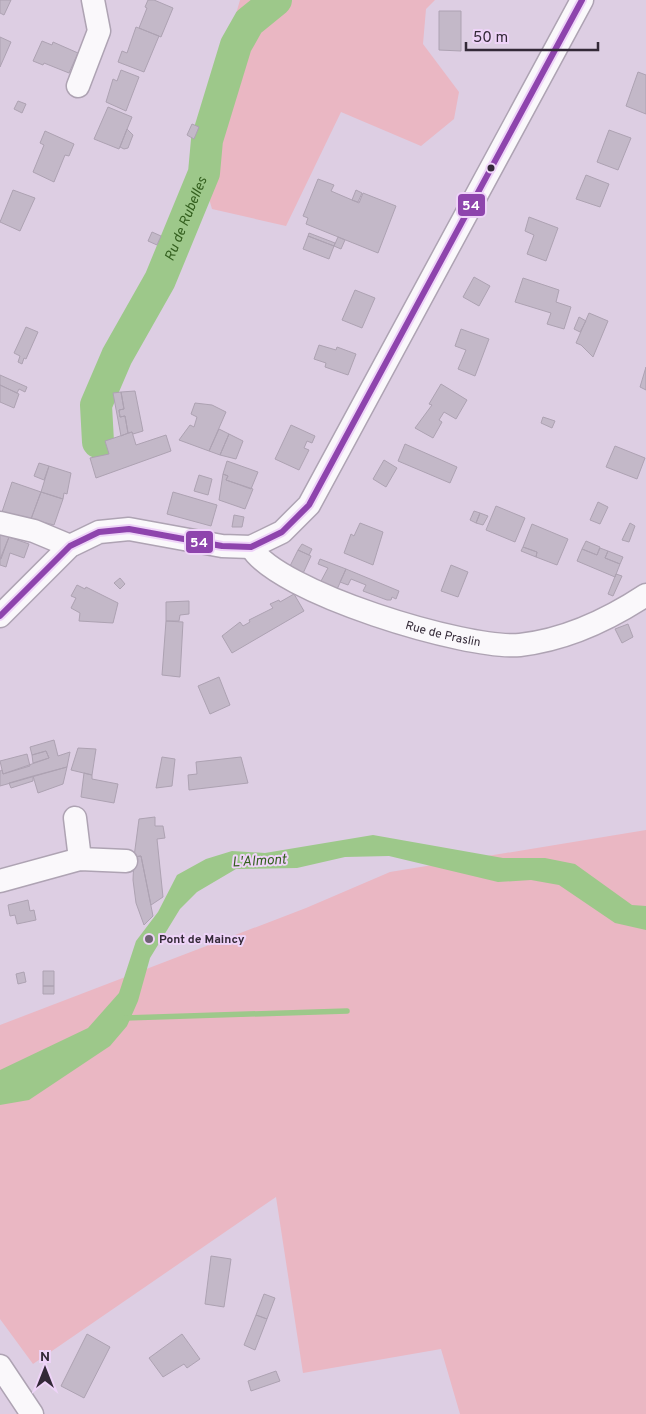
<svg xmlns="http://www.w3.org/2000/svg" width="646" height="1414" font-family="Overpass,sans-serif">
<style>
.green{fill:#eab7c3}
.water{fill:#9dc88a}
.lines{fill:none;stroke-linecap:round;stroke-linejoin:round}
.stream{stroke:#9dc88a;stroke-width:5.5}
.river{stroke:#9dc88a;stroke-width:32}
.building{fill:#c3b8c8;stroke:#ada2b2}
.minor-casing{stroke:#aea3b3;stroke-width:25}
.minor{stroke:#faf8fb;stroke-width:22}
.bus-1-casing{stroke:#eed3f8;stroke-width:10}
.bus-1{stroke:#8e44ad;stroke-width:6}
.bus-dot{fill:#332937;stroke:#eed3f8;stroke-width:2}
.poi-dot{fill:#6e6373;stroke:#eed3f8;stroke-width:2}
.labels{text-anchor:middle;stroke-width:4;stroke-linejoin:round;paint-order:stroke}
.street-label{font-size:12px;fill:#332937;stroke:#eed3f8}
.poi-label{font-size:12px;font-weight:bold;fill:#332937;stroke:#eed3f8;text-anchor:start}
.water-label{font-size:14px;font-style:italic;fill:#335f1e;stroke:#eed3f8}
.line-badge{stroke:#eed3f8;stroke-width:2}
.badge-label{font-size:14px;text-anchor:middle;font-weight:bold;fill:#fff}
</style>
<rect width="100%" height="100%" fill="#ddcee3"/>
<path class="green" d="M240,0h195l-9,9 -3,35 36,48 -5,27 -33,27 -80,-34 -55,114 -74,-17 -16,-56z
M646,830v584h-186l-19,-65 -138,24 -27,-176 -243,167 -33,-45v-294l306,-117 84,-36z"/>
<path class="water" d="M373,835l130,23h42l30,6 57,41 14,1v24l-31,-7 -56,-38 -28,-5 -33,2 -109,-26 -44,1 -48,11 -61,1 -39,23 -17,17 -30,49 -12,43 -11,25 -17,20 -81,54 -29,5v-35l88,-42 31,-35 17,-52 22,-29 19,-37 29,-16 26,-8 33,2z"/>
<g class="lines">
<path class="stream" d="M125,1018l222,-7"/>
<path class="river" id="s1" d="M98,442l-2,-37 21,-49 43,-76 44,-107 3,-33 29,-95 13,-23 27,-22"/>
</g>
<path class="building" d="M0,0h11l-7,15 -4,-2z
M148,0h6l19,8 -12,29 -22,-9 8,-20 -2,-1z
M439,11h22v40l-22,-1z
M136,27l23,9 -15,36 -26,-10 4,-11 5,2z
M0,37l11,5 -11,25z
M42,41l10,4 1,-3 25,11 -9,20 -25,-10 -1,2 -10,-4z
M121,70l18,7 -13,34 -20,-9 7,-23 4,2z
M638,72l8,3v39l-20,-8z
M18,101l8,3 -4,9 -8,-4z
M108,107l24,10 -13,32 -25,-10z
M192,124l7,3 -5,12 -7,-4z
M127,129l6,6 -5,13 -4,1 -4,-2z
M609,130l22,8 -13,32 -21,-8z
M45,131l29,13 -5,12 -4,-1 -11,27 -21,-10 11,-27 -4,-2z
M586,175l23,9 -9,23 -24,-8z
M318,179l16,6 -3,6 28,12 4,-10 33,13 -18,47 -72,-29 2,-6 -5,-2z
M13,190l22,8 -15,33 -20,-9z
M356,190l6,3 -4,9 -6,-2z
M529,217l29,11 -12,33 -19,-7 7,-19 -9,-4z
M152,232l9,4 -4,9 -9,-4z
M309,233l26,10 -1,3 -26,-10z
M308,236l26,10 -5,13 -26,-10z
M338,237l7,3 -4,9 -7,-3z
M474,277l16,9 -11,20 -16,-9z
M523,278l36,12 -3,12 15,5 -7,22 -17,-5 4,-11 -36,-11z
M355,290l20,8 -13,30 -20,-8z
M589,313l19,8 -15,36 -12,-12 -5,-2z
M579,317l7,4 -6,11 -6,-3z
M26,327l12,5 -12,27 -2,-1 -2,6 -4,-2 2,-6 -6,-3z
M461,329l28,10 -14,37 -17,-7 8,-19 -11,-4z
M319,345l17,5 1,-3 19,7 -8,21 -23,-8 1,-4 -12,-4z
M646,367v23l-6,-3z
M0,375l27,12 -2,5 -6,-3 -2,4 -17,-8z
M441,384l26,16 -11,19 -12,-7 -5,8 3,2 -9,16 -18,-10 17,-23 -3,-1z
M0,385l19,9 -5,14 -14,-6z
M135,391l8,40 -10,3 -1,-2 -4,1 -3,-17 -5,1 -1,-7 5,-1 -3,-17z
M121,392l3,17 -5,1 1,7 5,-1 3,17 -7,3 -8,-43z
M195,403l17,2 14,7 -17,39 -30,-11 11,-15 4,2 3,-10 -6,-3z
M543,417l12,4 -3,7 -11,-5z
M291,425l24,11 -3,7 -5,-2 -3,7 5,2 -10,20 -24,-11z
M219,429l10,5 -9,21 -11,-4z
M132,432l4,13 30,-10 5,16 -75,27 -6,-20 19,-4 -4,-13z
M229,434l14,7 -7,18 -16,-4z
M405,444l52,23 -7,16 -52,-22z
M615,446l30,12 -8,21 -31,-12z
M384,460l13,8 -11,19 -13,-8z
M227,461l31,11 -7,17 -25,-9 2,-4 -5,-2z
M39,463l10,3 -5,14 -10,-4z
M49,466l22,7 -4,21 -3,-1 -1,6 -22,-7z
M223,474l5,2 -2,4 27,9 -8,20 -26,-9z
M199,475l13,4 -4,16 -14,-4z
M12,482l29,10 -10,27 -29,-7z
M41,492l22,7 -9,26 -23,-6z
M173,492l44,13 -6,21 -44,-12z
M598,502l10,5 -8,17 -10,-4z
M496,506l29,12 -10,24 -29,-12z
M474,511l6,2 -4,10 -6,-3z
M480,513l8,3 -5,9 -7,-2z
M234,515l10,2 -2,10h-10z
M360,523l23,9 -10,33 -29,-12 7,-19 3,2z
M630,523l5,3 -6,16 -7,-2z
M532,524l36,15 -11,26 -21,-8 1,-5 -14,-5z
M0,534l9,3 -8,22h-1z
M9,537l20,7 -5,14 -14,-5 -4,14 -6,-2v-6z
M586,541l14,6 -3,8 -15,-6z
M302,544l10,5 -3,6 -11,-5z
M523,547l14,5 -1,5 -15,-6z
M600,548l8,3 -3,7 15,6 -5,13 -38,-16 5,-12 15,6z
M298,550l13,6 -11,24 -14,-6z
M608,551l15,6 -3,7 -15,-6z
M320,559l26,10 -11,25 -15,-11 8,-15 -10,-4z
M451,565l17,7 -10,25 -17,-6z
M346,569l53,22 -3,8 -4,-2 -1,3h-4l-24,-9 3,-6 -15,-6 -3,6 -8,-3z
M616,574l6,2 -9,20 -5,-2z
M120,578l5,6 -5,5 -6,-6z
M77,585l8,4 1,-2 32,16 -5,20 -34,-2 1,-8 -9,-5 5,-10 -5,-2z
M294,594l10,17 -72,42 -10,-17 18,-14 3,4 7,-4 -1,-2 24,-12 -3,-4 9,-4 1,2z
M189,601v13l-9,1 -1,6h-13v-19z
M166,621l17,1 -3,55 -18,-2z
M628,624l5,13 -11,6 -7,-14z
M219,677l11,28 -20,9 -12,-28z
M54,740l4,16 12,-4 -3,15 -67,19v-15l2,-1 1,4 46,-16 -3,-7 -14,4 -2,-8z
M78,748l18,1 -4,26 -21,-5z
M46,751l3,7 -16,5 -1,-8z
M27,754l3,12 -27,8 -3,-13z
M162,757l13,2 -3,27 -16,2z
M241,757l7,26 -59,7 -1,-15 9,-1 -1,-12z
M67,767l-4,17 -25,9 -5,-17z
M84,773l8,2v4l26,5 -4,19 -33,-6z
M33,776v5l-22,7 -2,-5z
M155,817v9h8l2,12 -8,1 6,58 -12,8 -10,-49 -7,1 5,-38z
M141,856l12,60 -9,9 -8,-22 -3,-23 1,-23z
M28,900l2,11 4,-1 2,10 -19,4 -2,-9 -5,1 -2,-11z
M43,971h11v15h-11z
M24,972l2,10 -8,2 -2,-10z
M43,986h11v8h-11z
M211,1256l20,3 -7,48 -19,-3z
M264,1294l11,4 -8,21 -11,-4z
M256,1315l11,4 -12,31 -11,-5z
M87,1334l23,13 -26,51 -23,-12z
M182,1334l18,25 -13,9 -3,-4 -21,13 -14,-19z
M276,1371l4,10 -29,10 -3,-10z"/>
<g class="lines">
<defs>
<g id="minor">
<path d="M78,86l21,-55 -6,-31"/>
<path d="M0,523l34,8 36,15"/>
<path id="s2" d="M251,547c25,45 216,103 269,98 45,-5 88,-25 126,-50"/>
<path d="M0,616l70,-70 29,-14 30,-3 93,17 29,1 31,-15 27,-27 273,-505"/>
<path d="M75,818l5,41"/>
<path d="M0,881l80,-22 46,2"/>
<path d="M0,1366l32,48"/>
</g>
</defs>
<use href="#minor" class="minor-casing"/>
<use href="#minor" class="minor"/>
<defs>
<path id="bus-1" d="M0,616l70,-70 29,-14 30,-3 93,17 29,1 31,-15 27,-27 273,-505"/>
</defs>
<use href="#bus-1" class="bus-1-casing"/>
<use href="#bus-1" class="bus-1"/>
</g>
<circle class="bus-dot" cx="491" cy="168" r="4.5"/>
<circle class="poi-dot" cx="149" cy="939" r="5"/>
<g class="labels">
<g class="street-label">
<text dy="4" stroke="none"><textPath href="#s2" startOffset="214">Rue de Praslin</textPath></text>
</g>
<g class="poi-label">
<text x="159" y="943">Pont de Maincy</text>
</g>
<g class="water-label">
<text dy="5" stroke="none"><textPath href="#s1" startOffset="244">Ru de Rubelles</textPath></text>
<text transform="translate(259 860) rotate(-3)" y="5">L'Almont</text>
</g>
</g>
<g class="line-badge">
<rect x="457" y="193" width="29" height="24" rx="5" fill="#8e44ad"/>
<rect x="185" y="530" width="29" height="24" rx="5" fill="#8e44ad"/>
</g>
<g class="badge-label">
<text x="471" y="210">54</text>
<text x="199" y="547">54</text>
</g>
<g transform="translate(45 1369)" stroke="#eed3f8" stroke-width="4" paint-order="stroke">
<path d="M0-4L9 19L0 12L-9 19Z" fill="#332937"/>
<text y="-8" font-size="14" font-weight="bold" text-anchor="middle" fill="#332937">N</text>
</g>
<path d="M466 42v8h132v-8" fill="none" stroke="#332937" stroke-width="2.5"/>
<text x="473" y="42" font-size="15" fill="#332937" stroke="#eed3f8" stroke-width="4" paint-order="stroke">50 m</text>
</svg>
